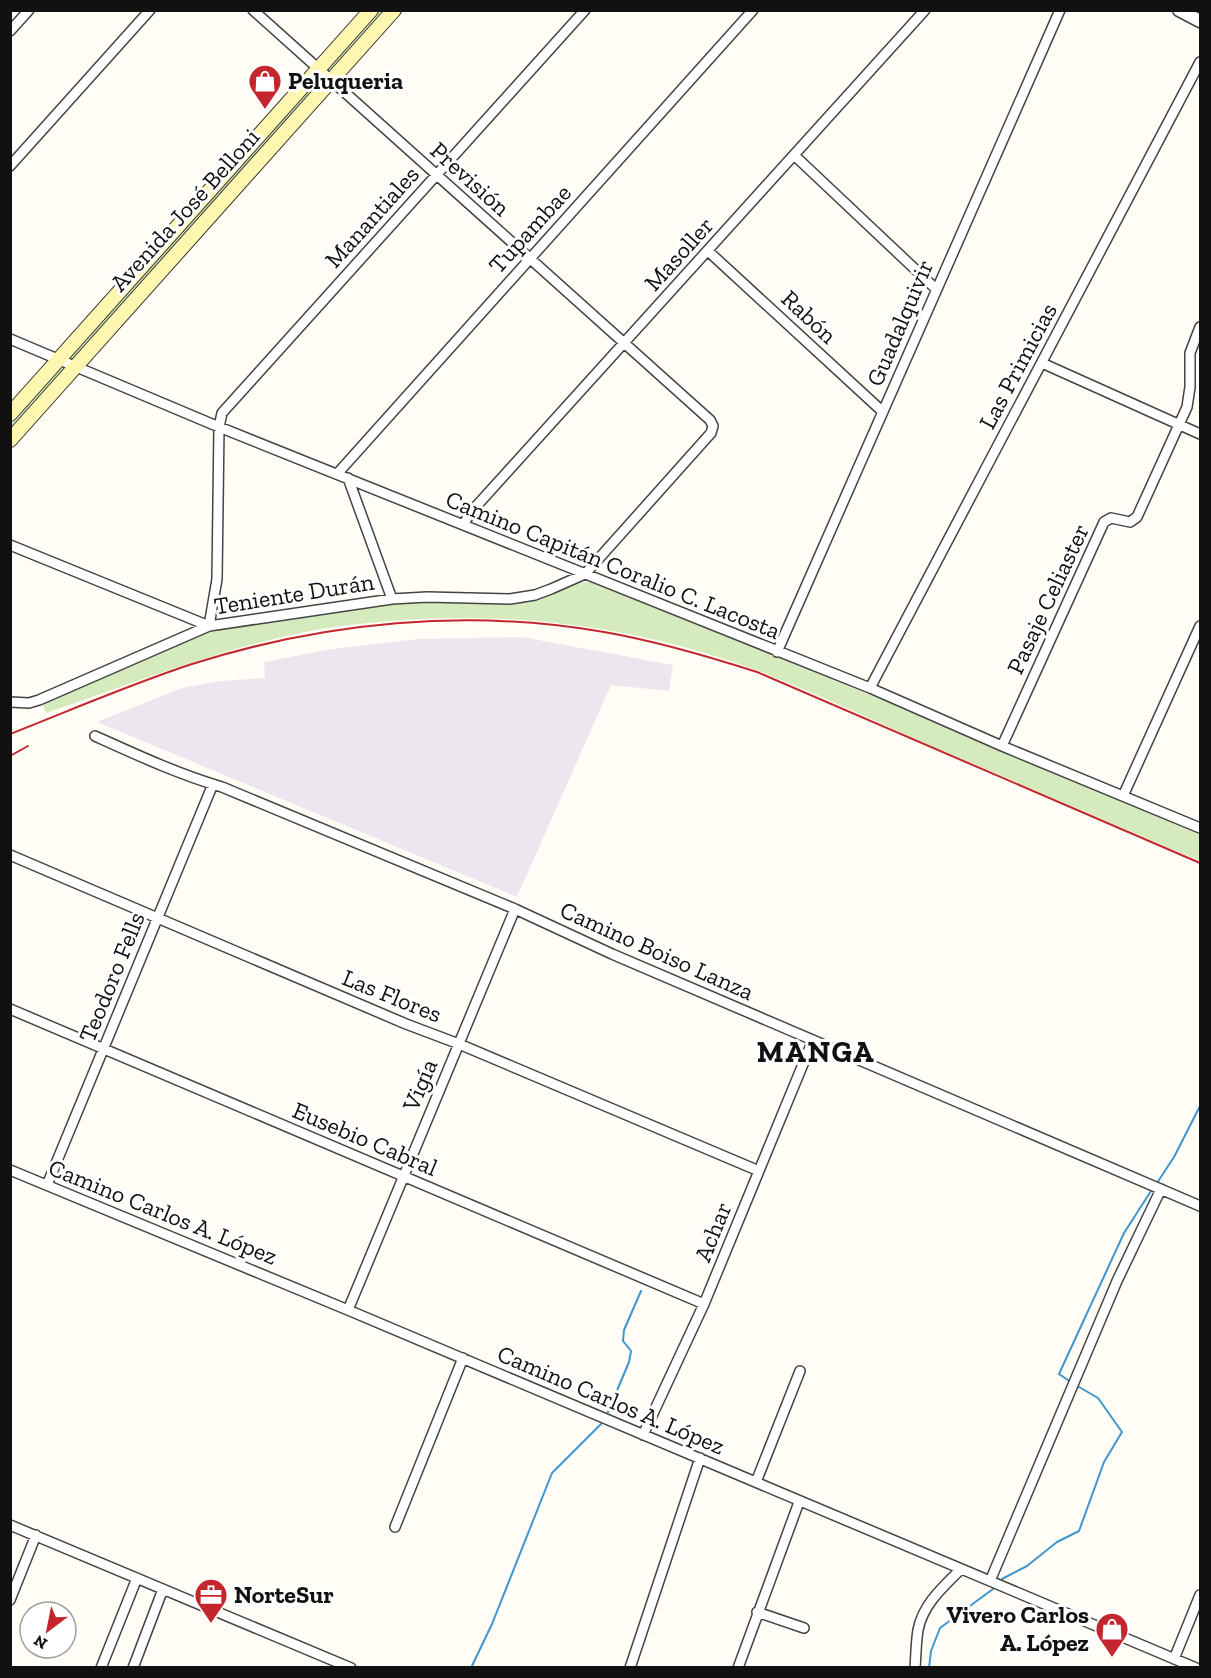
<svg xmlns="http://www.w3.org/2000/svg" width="1211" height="1678" font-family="'Zilla Slab',serif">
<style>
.industrial{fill:#eee6ef}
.green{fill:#d5ebbd}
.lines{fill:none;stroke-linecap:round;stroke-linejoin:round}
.stream{stroke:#3f96cf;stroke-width:2}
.minor-casing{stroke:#444;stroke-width:12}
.tertiary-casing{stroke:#444;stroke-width:15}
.secondary-casing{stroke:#333;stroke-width:16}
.minor{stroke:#fff;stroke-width:9}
.tertiary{stroke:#fff;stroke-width:12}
.secondary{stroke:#fff6b0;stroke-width:14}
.rail{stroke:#c4262e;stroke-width:2}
.labels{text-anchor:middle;stroke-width:6;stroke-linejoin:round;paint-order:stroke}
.poi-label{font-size:24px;font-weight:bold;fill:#111;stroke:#fff;text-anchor:start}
.street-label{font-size:24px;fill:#111;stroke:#fff}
.district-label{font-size:30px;font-weight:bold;letter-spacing:1.5px;fill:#111;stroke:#fff}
</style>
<rect width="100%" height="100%" fill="#fffdf5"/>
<path class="industrial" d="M522,637l151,28 -4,26 -58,-6 -94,212 -420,-175 85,-34 38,-7 45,-3 -1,-16 68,-13 86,-10z"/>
<path class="green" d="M377,11h13l-58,64 -7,-6z
M319,78l4,2 -249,283 -6,-3v-2z
M59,367l6,2 -54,66v-15z
M591,582l385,156 224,97v26c-89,-38 -179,-77 -269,-115 -54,-24 -107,-49 -162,-71 -133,-52 -278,-68 -419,-50 -106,13 -204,54 -304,88l-3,-7 4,-6 113,-46 30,-15 19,-7 78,-15 98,-14 135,-1c24,-4 47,-20 71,-20z"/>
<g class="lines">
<path class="stream" d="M1157,1183l17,-26 26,-51
M1068,1380l-9,-6 65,-141 27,-42
M608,1412l21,-50 2,-11 -8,-10 1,-11 17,-39
M1002,1579l25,-13 30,-24 22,-11 25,-69 18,-30 -24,-34 -19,-11
M471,1668l21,-44 60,-151 49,-49
M929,1668l2,-17 9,-23 53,-39"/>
<defs>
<path id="minor" d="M10,31l19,-21
M794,155l142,134
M10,166l140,-156
M708,251l175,161
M10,339l209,88 651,261 132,58 198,82
M1042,363l158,71
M337,474l416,-464
M348,478l44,121
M463,525l8,-13 454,-502
M10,545l199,81 8,-47 2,-152 3,-14 363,-403
M777,652l283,-642
M870,688l330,-626
M10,702l19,1 10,-3 170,-74 183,-27 35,-2 83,2 25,-4 16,-6 34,-15 126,-141 2,-7 -3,-6 -457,-410
M95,736c42,19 83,38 127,51l293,122 97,45 588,252
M1002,746l102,-224 7,-4 19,4 7,-5 50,-110 3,-20v-34l10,-26
M1123,796l77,-170
M10,855l396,169 53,20 300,127
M10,1009l694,295
M10,1170l338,140 848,358
M47,1185l166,-401
M348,1310l167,-401
M643,1435l61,-131 109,-264
M756,1482l44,-111
M10,1525l341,143
M395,1527l68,-169
M990,1581l127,-300 44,-92
M10,1600l26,-65
M757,1612l47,16
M1174,1659l26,-64
M101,1668l36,-90
M133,1668l30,-79
M630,1668l70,-210
M738,1668l61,-166
M915,1668c1,-13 1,-26 3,-38 5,-26 25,-43 43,-61"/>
<path id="tertiary" d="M1179,10l21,11"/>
<path id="secondary" d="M10,414l361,-404
M10,440l384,-430"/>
</defs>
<use href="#minor" class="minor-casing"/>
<use href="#tertiary" class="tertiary-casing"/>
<use href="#secondary" class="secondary-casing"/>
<use href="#minor" class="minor"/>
<use href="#tertiary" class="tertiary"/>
<use href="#secondary" class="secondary"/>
<path class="rail" d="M10,734c61,-24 121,-50 182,-70 133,-42 275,-56 412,-32 52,9 103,24 153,40l443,191
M10,756l18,-10"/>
</g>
<defs>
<symbol id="shop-pin" viewBox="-11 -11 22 30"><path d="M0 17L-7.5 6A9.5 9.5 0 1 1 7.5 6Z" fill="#c4262e" stroke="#fff"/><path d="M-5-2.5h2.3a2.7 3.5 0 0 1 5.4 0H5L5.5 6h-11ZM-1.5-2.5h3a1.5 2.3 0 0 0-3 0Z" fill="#fff"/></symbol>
<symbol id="office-pin" viewBox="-11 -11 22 30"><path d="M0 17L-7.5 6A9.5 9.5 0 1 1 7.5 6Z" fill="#c4262e" stroke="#fff"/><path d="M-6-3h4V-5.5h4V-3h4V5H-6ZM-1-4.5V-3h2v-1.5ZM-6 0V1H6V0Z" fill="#fff"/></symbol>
</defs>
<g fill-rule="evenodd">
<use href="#shop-pin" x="246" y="62" width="38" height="52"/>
<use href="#office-pin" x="192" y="1576" width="38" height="52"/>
<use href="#shop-pin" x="1093" y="1610" width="38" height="52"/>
</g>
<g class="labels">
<g class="poi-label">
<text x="288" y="89">Peluqueria</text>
<text x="234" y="1603">NorteSur</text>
<text x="1089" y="1623" text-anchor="end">Vivero Carlos<tspan x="1089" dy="28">A. López</tspan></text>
</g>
<g class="street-label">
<text transform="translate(470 179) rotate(42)" y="8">Previsión</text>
<text transform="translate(185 210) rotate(-48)" y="8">Avenida José Belloni</text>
<text transform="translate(372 217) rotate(-48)" y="8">Manantiales</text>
<text transform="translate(530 229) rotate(-48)" y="8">Tupambae</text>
<text transform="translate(679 254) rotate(-48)" y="8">Masoller</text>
<text transform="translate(809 317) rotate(43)" y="8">Rabón</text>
<text transform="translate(900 323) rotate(-67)" y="8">Guadalquivir</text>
<text transform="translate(1018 366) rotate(-62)" y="8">Las Primicias</text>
<text transform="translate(613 565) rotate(22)" y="8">Camino Capitán Coralio C. Lacosta</text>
<text transform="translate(294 594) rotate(-9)" y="8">Teniente Durán</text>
<text transform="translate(1048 599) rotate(-65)" y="8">Pasaje Celiaster</text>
<text transform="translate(657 951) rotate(24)" y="8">Camino Boiso Lanza</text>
<text transform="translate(112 977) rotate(-68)" y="8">Teodoro Fells</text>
<text transform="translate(392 996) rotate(22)" y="8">Las Flores</text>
<text transform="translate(420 1085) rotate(-67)" y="8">Vigía</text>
<text transform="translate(365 1139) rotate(23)" y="8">Eusebio Cabral</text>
<text transform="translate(163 1212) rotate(22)" y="8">Camino Carlos A. López</text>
<text transform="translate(713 1232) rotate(-68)" y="8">Achar</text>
<text transform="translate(611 1400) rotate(23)" y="8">Camino Carlos A. López</text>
</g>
<g class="district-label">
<text x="816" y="1062">MANGA</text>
</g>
</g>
<rect width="1211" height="1678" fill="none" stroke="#111111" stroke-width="24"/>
<g transform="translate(48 1630) rotate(212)"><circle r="28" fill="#ffffff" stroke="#a0a0a0" stroke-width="1.5"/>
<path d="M0-4.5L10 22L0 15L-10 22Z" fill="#c4262e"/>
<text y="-9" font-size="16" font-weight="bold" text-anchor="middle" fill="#111111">N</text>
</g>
</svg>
